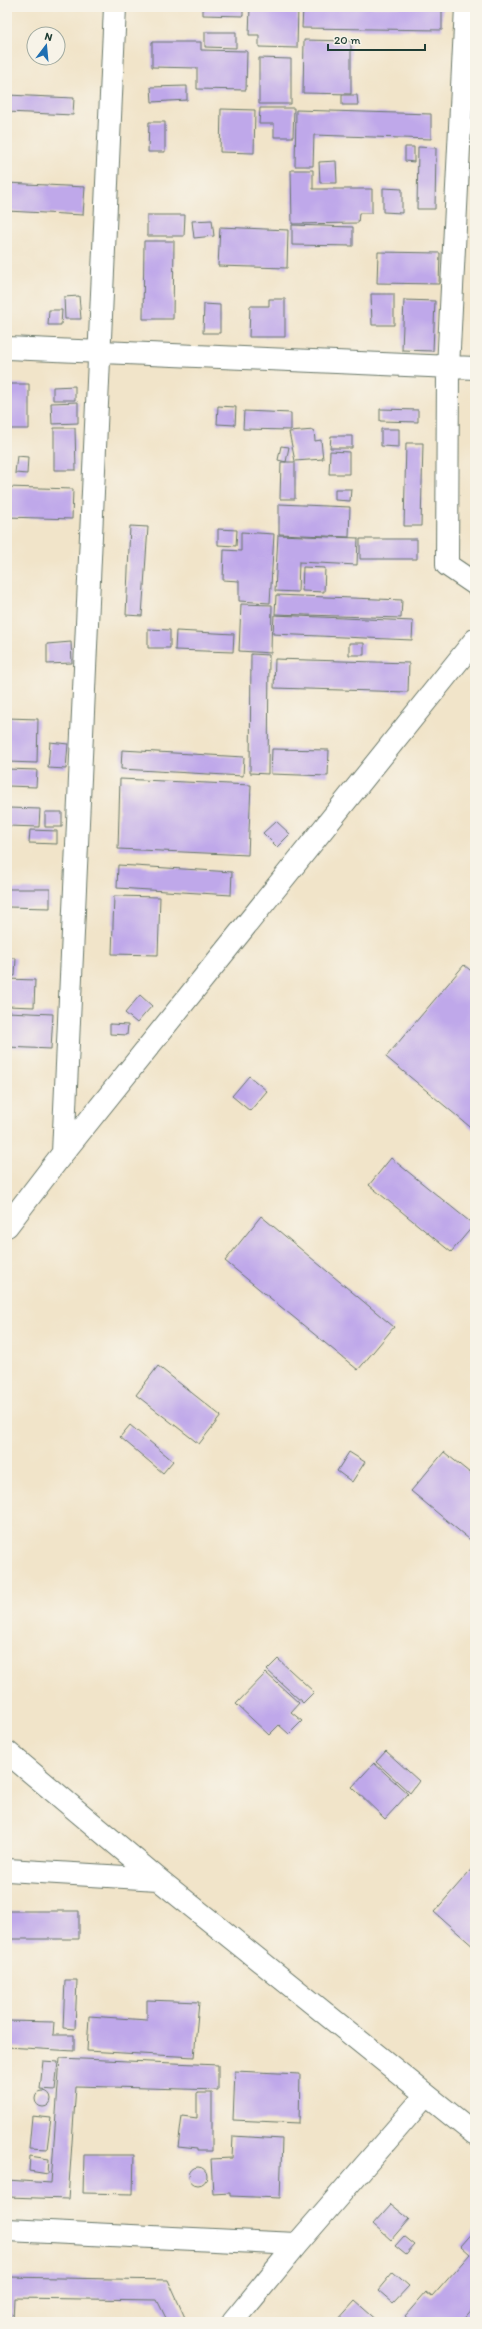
<svg xmlns="http://www.w3.org/2000/svg" width="482" height="2329" font-family="Itim,sans-serif">
<style>
.building{fill:#bfa8ea}
.lines{fill:none;stroke-linecap:round;stroke-linejoin:round}
.minor-casing{stroke:#687768;stroke-width:24}
.minor{stroke:#fff;stroke-width:22}
</style>
<rect width="100%" height="100%" fill="#f7f3e8"/>
<filter id="ink" filterUnits="userSpaceOnUse"><feTurbulence type="fractalNoise" baseFrequency=".025" numOctaves="2"/><feDisplacementMap in="SourceGraphic" scale="8" xChannelSelector="R" yChannelSelector="G"/><feConvolveMatrix kernelMatrix="1 2 1 2 8 2 1 2 1" color-interpolation-filters="sRGB"/></filter>
<filter id="wash" filterUnits="userSpaceOnUse"><feTurbulence type="fractalNoise" baseFrequency=".012" numOctaves="4" result="noise"/><feDisplacementMap in="SourceGraphic" scale="16" xChannelSelector="R" yChannelSelector="G"/><feGaussianBlur stdDeviation="0.9" result="paint"/><feColorMatrix in="noise" values="0 0 0 0 0 0 0 0 0 0 0 0 0 0 0 0 0 1.4 0 .05"/><feComposite in="paint" operator="in"/></filter>
<g filter="url(#wash)">
<rect width="100%" height="100%" fill="#f1e4c9"/>
<g id="blocks">
<path class="building" d="M203,7h40v9l-40,-1z
M250,7h48l-1,41 -38,-1v-12h-10z
M303,7h139v23l-140,-2z
M205,32h31v16l-31,-1z
M304,40l47,1v53l-48,-1z
M152,42h49v8l46,1 -1,39 -49,-1v-21l-45,-1z
M259,58l32,1v45h-32z
M187,86v14l-35,2 -1,-15z
M7,95l67,3 -1,17 -66,-3z
M342,95h15l1,10h-16z
M260,108h34l-1,29h-19v-13h-15z
M221,109l34,1 -1,43 -34,-1z
M296,110l135,4v25l-117,-4 -1,31h-18z
M149,122h16v30h-17z
M405,147h9v15l-9,-1z
M418,147l18,1 -1,61h-18z
M336,161l1,22h-17l-1,-21z
M291,170h22v19h59v24h-13l-1,10 -66,1z
M7,183l78,4 -2,28 -76,-4z
M383,188l19,1v24l-19,-1z
M147,215h38l-1,21h-37z
M212,220l2,16 -20,2 -2,-17z
M7,222h2l-1,27h-1z
M292,225l61,2v19l-61,-1z
M220,227l68,3 -1,38 -69,-2z
M144,241h30l-1,78h-30z
M378,252l62,1 -1,31 -62,-1z
M371,294h23v31h-22z
M79,296l2,23h-16l-1,-22z
M269,299h16v38h-36l1,-31h19z
M404,300l31,1 -2,50 -31,-1z
M204,304l16,1v28h-17z
M49,310h13l-1,15h-13z
M7,384h22v45h-22z
M75,386v14h-22v-13z
M78,402v21l-26,1 -1,-21z
M218,406l18,1 -1,18 -18,-1z
M380,409l38,1v12l-38,-1z
M244,411l47,2v17l-48,-1z
M54,428h21l1,42h-22z
M381,429h18v18l-18,-1z
M314,430l1,11 6,-1 2,19 -28,2 -6,-29z
M331,436h21v12h-22z
M406,443h17l-2,83h-17z
M281,446l8,1 -3,15 -8,-2z
M330,451l19,1v22h-20z
M17,456l11,1 -1,17 -12,-1z
M281,462h14v37h-15z
M7,487l66,2 -1,30 -65,-2z
M335,489h16l-1,12 -15,-1z
M279,504l71,3 -1,30 -70,-3z
M130,526l18,1 -6,89 -16,-1z
M218,529l19,1 -1,16 -18,-1z
M241,532l33,2 -4,69 -31,-2v-20l-16,-1 1,-30 17,1z
M278,535l80,3 -1,27 -58,-3 -1,30 -23,-1z
M360,539h57v20h-57z
M303,567l22,1 -1,24 -22,-1z
M276,595l126,5 -1,18 -126,-4z
M241,604l31,1 -1,48 -32,-2z
M274,615l139,6 -1,19 -139,-6z
M148,629l22,1v18h-22z
M176,631l58,3 -1,18 -58,-2z
M71,642l1,21 -25,1v-20z
M349,643h15v12h-15z
M251,654l18,1 -1,119 -18,-1z
M275,659l134,4 -1,29 -134,-4z
M7,718l31,1 -1,44 -30,-1z
M50,742l18,2 -2,25 -18,-1z
M272,749l57,1 -1,26 -57,-2z
M122,750l122,7 -1,19 -122,-7z
M7,769l30,1 -1,17 -29,-1z
M120,779l131,6 -3,70 -130,-6z
M8,808l32,1 -1,18 -31,-1z
M45,812h17v15h-17z
M276,821l14,13 -13,13 -14,-14z
M30,830l27,1v13l-28,-1z
M118,865l114,7 -1,23 -114,-7z
M7,889h43v19l-43,-1z
M114,896l46,1 -2,58 -46,-1z
M7,958h9l-1,18h-8z
M464,965l11,9v157l-89,-74z
M7,979l28,1 -1,27 -27,-1z
M140,995l12,11 -15,17 -12,-10z
M7,1012l46,2 -2,35 -44,-2z
M110,1024l18,1 -1,10 -17,-1z
M249,1076l18,15 -17,20 -18,-15z
M391,1158l83,67 -23,27 -82,-67z
M261,1216l133,111 -36,43 -133,-109z
M158,1366l63,50 -22,28 -63,-49z
M130,1425l43,36 -10,12 -43,-36z
M349,1452l16,10 -13,20 -15,-11z
M444,1452l31,25v67l-64,-53z
M278,1659l36,33 -11,11 -36,-33z
M266,1673l33,30 -8,9 11,9 -13,13 -10,-9 -10,10 -33,-31z
M386,1751l33,30 -9,12 -34,-31z
M374,1763l34,31 -23,25 -33,-32z
M475,1865v83l-41,-36z
M7,1911h72v28h-72z
M65,1980h12l-2,49 -12,-1z
M147,2000l52,2 -5,55 -107,-6 2,-35 58,4z
M7,2021l47,1 -1,13h21v16l-67,-4z
M60,2058l158,7v25l-142,-4 -8,113 -61,-2v-17l44,3z
M43,2061l15,1 -3,28 -15,-1z
M235,2071l65,3 -1,49 -66,-3z
M35 2099a8 8 0 1 1 16 0a8 8 0 1 1-16 0Z
M197,2093h15v58h-15v-2l-19,-2 4,-31 15,2z
M32,2116l19,2 -4,31 -18,-1z
M233,2136l49,3 -2,59 -50,-2v-3l-17,1 -2,-35 21,-1z
M84,2155h50l-1,39 -50,-1z
M30,2156l19,3 -1,15 -19,-3z
M189 2176a9 9 0 1 1 18 0a9 9 0 1 1-18 0Z
M391,2204l18,15 -18,21 -18,-16z
M475,2230v76l-14,16h-49l-7,-6 21,-24 6,5 38,-43 -9,-8z
M404,2236l11,9 -9,10 -11,-9z
M393,2272l16,14 -16,17 -15,-13z
M7,2277l161,3 19,42h-19l-11,-22 -143,-2 -1,24h-6z
M355,2301l24,21h-43z"/>
</g>
</g>
<g filter="url(#ink)">
<use href="#blocks" fill-opacity="0" stroke="#687768" stroke-width="1"/>
<g class="lines">
<defs>
<path id="minor" d="M466,7l-18,361 -1,197 28,19
M7,348l468,20
M63,1153l52,-1146
M7,1226l56,-73 412,-513
M7,1752l151,127 317,255
M7,1870l151,9
M7,2230l290,14
M233,2322l64,-78 129,-149"/>
</defs>
<use href="#minor" class="minor-casing"/>
<use href="#minor" class="minor"/>
</g>
</g>
<rect width="482" height="2329" fill="none" stroke="#f7f3e8" stroke-width="24"/>
<g transform="translate(46 46) rotate(16)"><circle r="19" fill="#f7f3e8" stroke="#a1aaa0"/>
<path d="M0-3L7 15L0 10L-7 15Z" fill="#1f6fb2"/>
<text y="-6" font-size="11" font-weight="bold" text-anchor="middle" fill="#1f3d34">N</text>
</g>
<path d="M328 44v6h97v-6" fill="none" stroke="#1f3d34" stroke-width="2"/>
<text x="334" y="44" font-size="12" fill="#1f3d34" stroke="#f7f3e8" stroke-width="3" paint-order="stroke">20 m</text>
</svg>
